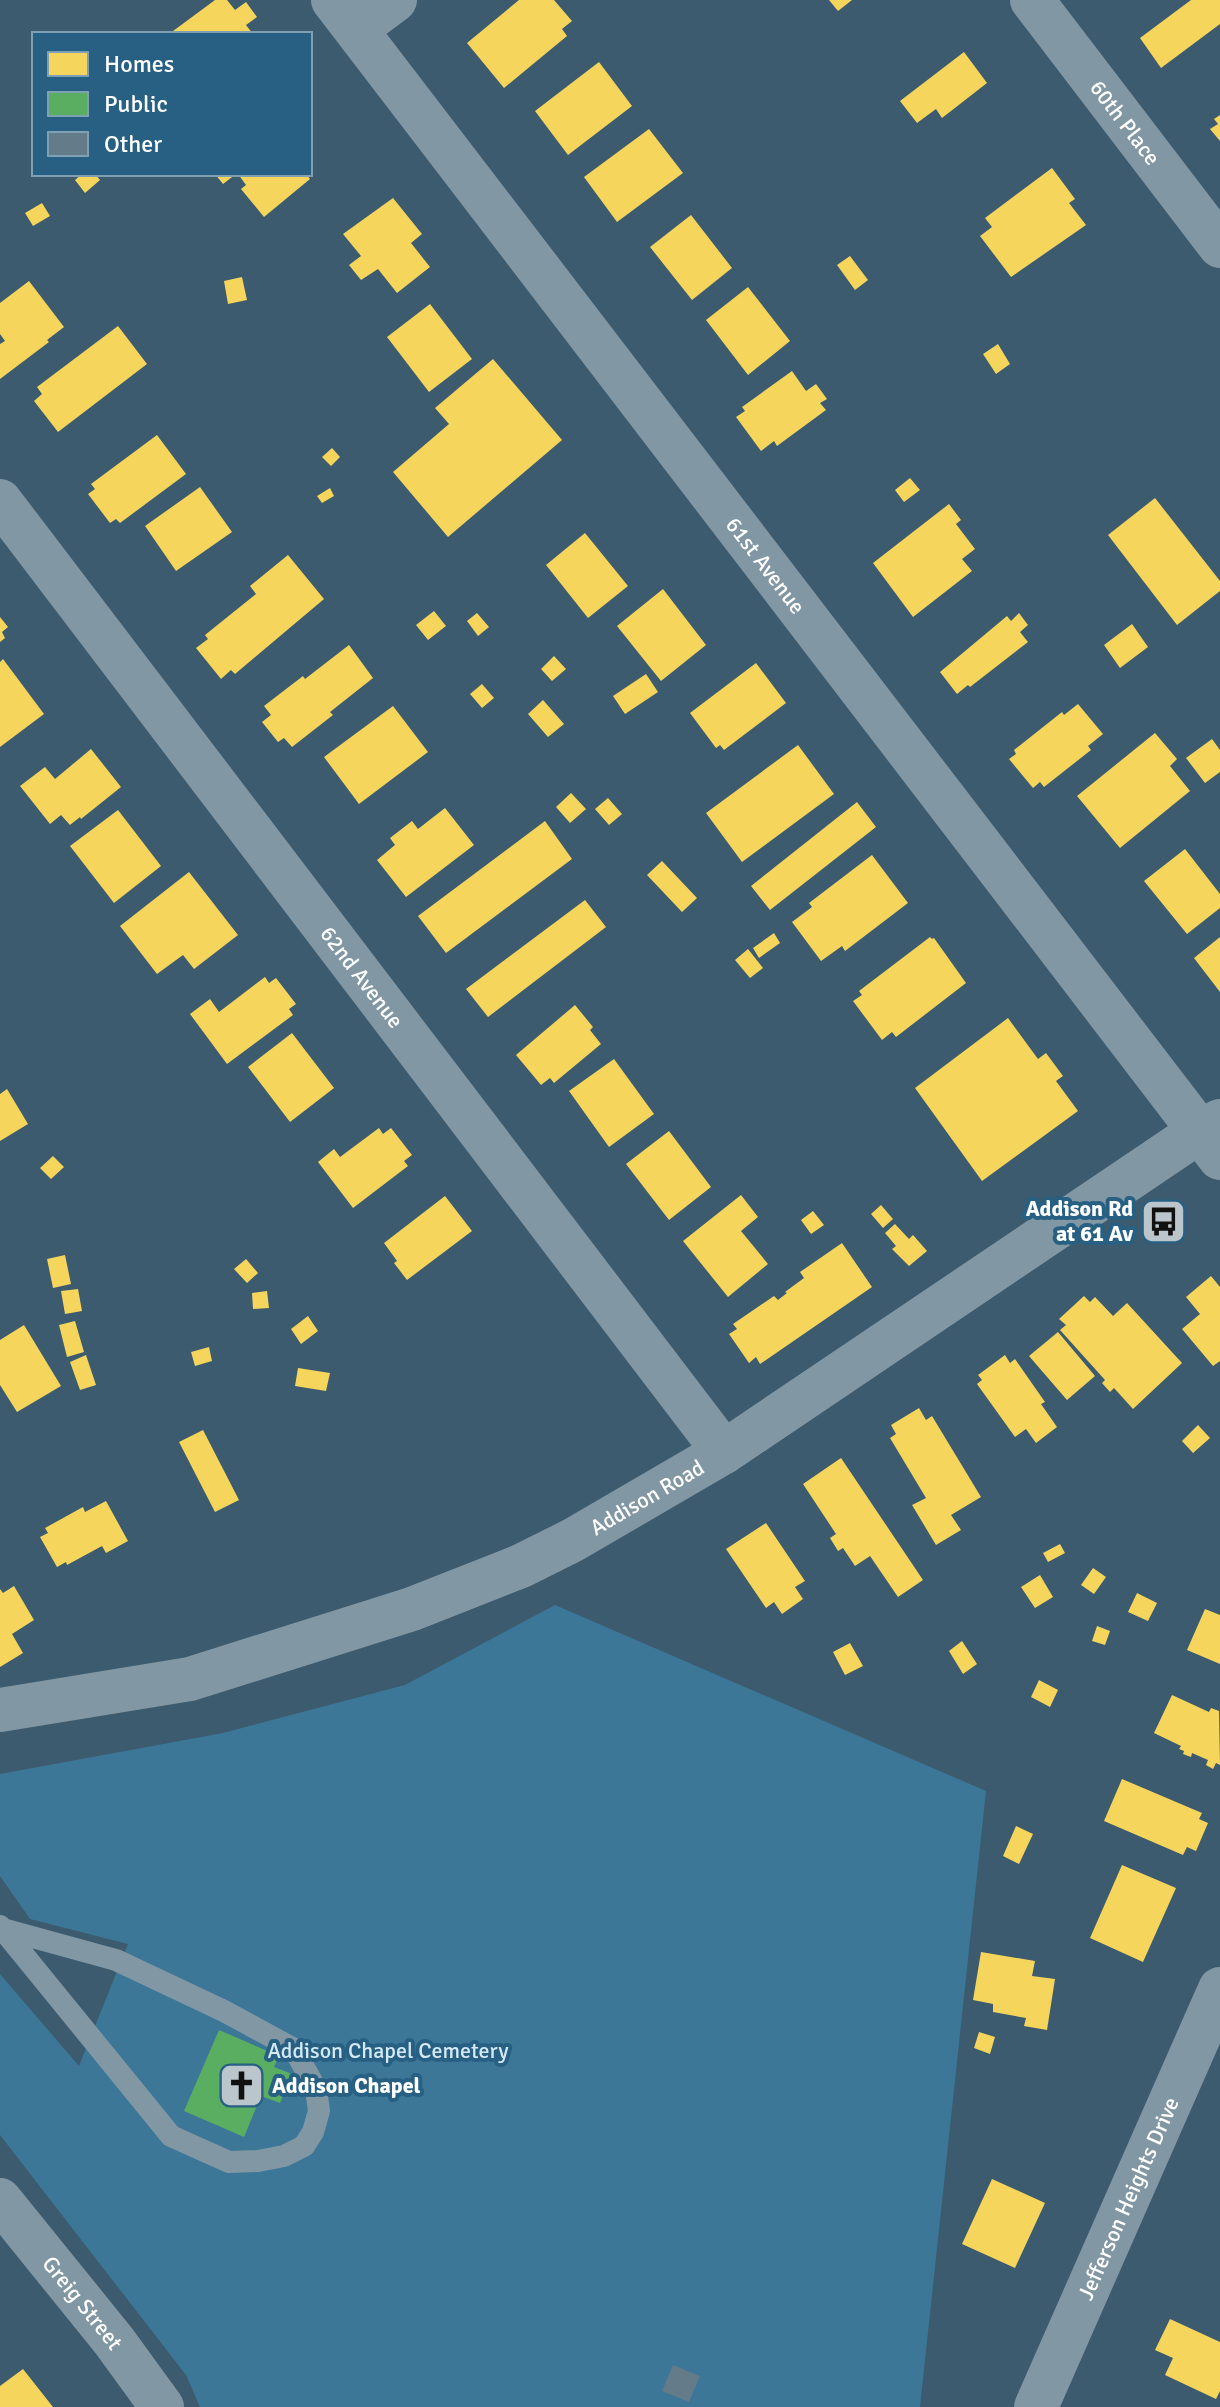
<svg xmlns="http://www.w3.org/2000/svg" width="1220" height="2407" font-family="Signika,sans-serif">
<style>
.green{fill:#3c7798}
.homes{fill:#f6d55c}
.public{fill:#5aae61}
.building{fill:#647b89}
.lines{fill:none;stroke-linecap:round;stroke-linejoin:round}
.service{stroke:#8297a4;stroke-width:22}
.minor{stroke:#8297a4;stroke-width:44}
.tertiary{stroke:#8297a4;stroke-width:44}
.labels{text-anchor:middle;stroke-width:8;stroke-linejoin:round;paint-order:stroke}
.street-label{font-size:22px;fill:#fff;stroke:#276083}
.poi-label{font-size:22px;font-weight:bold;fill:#fff;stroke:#276083;text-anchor:end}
.park-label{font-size:22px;fill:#d4e9f5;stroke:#276083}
</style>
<rect width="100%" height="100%" fill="#3c5b6e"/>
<path class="green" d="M555,1605l431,186 -66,616h-720l-14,-32 -186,-240v-161l79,92 49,-122 -98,-25 -30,-43v-102l223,-41 182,-48z"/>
<path class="homes" d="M215,0h12l8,10 11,-8 11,15 -11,8 7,9h-84z
M519,0h35l18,21 -10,8 5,7 -63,52 -37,-45z
M829,0h23l-14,11z
M1191,0h29v24l-59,44 -21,-30z
M964,52l23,31 -45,35 -6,-9 -19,14 -17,-22z
M599,62l33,44 -64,49 -33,-44z
M1220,115v26l-10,-12 8,-5 -4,-5z
M649,129l34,44 -66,49 -33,-45z
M1052,168l23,31 -6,4 17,22 -75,52 -31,-41 12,-9 -7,-9z
M82,174h13l5,6 -15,13 -10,-13z
M215,174h21l-13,10z
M238,174h68l4,5 -46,38 -23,-28 5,-4z
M393,198l29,36 -11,9 19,24 -33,26 -19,-24 -17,11 -12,-15 12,-9 -18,-22z
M42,203l8,13 -17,10 -8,-13z
M691,215l41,53 -40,32 -42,-53z
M850,256l18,24 -13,10 -18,-25z
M242,277l5,23 -19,4 -4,-23z
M29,281l35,46 -17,13 2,2 -49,37v-35l5,-3 -5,-7v-31z
M748,287l42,54 -42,34 -42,-55z
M430,304l42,55 -43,33 -42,-55z
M118,326l29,38 -89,68 -24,-31 8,-7 -5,-7z
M998,344l12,20 -14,10 -13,-20z
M493,359l69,81 -114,97 -55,-65 56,-48 -14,-16z
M792,371l14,20 10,-7 11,15 -7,4 6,7 -49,36 -3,-5 -13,10 -25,-34 9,-6 -3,-4z
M157,435l29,39 -66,49 -4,-4 -6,4 -22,-29 7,-5 -4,-5z
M332,448l8,9 -9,9 -9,-9z
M910,478l10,12 -16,12 -9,-12z
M200,487l32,45 -56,39 -31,-45z
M330,488l4,8 -12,7 -5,-7z
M1155,498l65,83v10l-43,34 -69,-90z
M949,504l12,16 -5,4 19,25 -13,10 10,12 -59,46 -40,-54z
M585,533l43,53 -40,32 -42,-53z
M288,555l36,44 -89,75 -4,-4 -10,9 -25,-31 12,-9 -3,-4 51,-41 -6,-8z
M663,589l43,56 -45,36 -44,-55z
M434,611l12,15 -18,14 -12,-15z
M477,613l12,14 -11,9 -11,-15z
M1019,613l9,12 -8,7 8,10 -58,45 -2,-2 -11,9 -17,-22 67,-56 4,5z
M0,617l8,10 -6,5 3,6 -5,4z
M1132,624l16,23 -28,21 -16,-23z
M349,645l24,33 -43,34 3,3 -41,32 -8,-9 -6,4 -16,-20 9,-7 -7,-9 39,-30 2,3z
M554,656l12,13 -14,12 -11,-12z
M3,659l41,55 -44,33v-85z
M756,663l30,40 -62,47 -4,-5 -4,3 -26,-35z
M646,674l12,18 -33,22 -12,-18z
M482,684l12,14 -12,10 -12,-14z
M543,700l21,24 -16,13 -20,-23z
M1078,704l25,30 -15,12 3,4 -47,37 -4,-5 -7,6 -24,-29 7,-5 -2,-4 48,-38 2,3z
M393,706l35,46 -69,52 -35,-47z
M1155,733l22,26 -7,7 20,25 -70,57 -43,-52z
M1212,739l8,11v22l-15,11 -19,-25z
M798,745l36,49 -92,68 -36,-49z
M91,749l30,38 -40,32 -1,-2 -10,8 -9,-10 -11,9 -30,-38 25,-19 10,12z
M571,793l15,16 -16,14 -14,-16z
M608,798l14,16 -13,11 -14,-16z
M857,802l19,25 -106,83 -19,-24z
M445,808l29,37 -68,52 -29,-37 18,-15 -5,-7 22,-17 6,8z
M118,810l43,56 -47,37 -44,-57z
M545,821l27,38 -126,94 -28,-37z
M1185,849l35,45v14l-33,26 -43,-53z
M872,855l36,48 -63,48 -3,-5 -21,15 -29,-39 20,-15 -3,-4z
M662,861l35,37 -15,14 -35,-37z
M189,872l49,63 -44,34 -11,-14 -26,19 -37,-48z
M585,900l21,27 -118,90 -22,-28z
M774,933l6,10 -21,15 -6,-10z
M930,937l2,2 2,-1 32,45 -70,54 -4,-5 -10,8 -29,-39 9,-6 -3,-4z
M1220,937v55l-26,-34z
M748,949l15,19 -13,10 -15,-18z
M265,977l4,6 7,-5 20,26 -7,5 4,6 -66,49 -37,-50 20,-15 9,13z
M575,1005l18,22 -3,3 11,14 -47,39 -4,-5 -9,7 -25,-30z
M1008,1018l30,41 8,-6 17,23 -7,5 22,30 -96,70 -67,-93z
M292,1033l42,55 -44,34 -42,-55z
M614,1059l40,55 -45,33 -40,-56z
M7,1089l21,35 -28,17v-47z
M379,1128l4,6 8,-6 21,27 -8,6 4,5 -55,42 -35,-46 16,-13 6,8z
M669,1131l42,56 -42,33 -43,-56z
M53,1156l11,11 -13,12 -11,-11z
M741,1195l17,22 -17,14 27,33 -40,33 -45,-56z
M445,1196l27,35 -65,49 -13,-17 3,-2 -13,-18z
M881,1205l12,14 -10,9 -12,-14z
M813,1211l11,14 -13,9 -10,-14z
M895,1224l14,15 4,-4 14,16 -18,15 -17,-17 4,-3 -11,-13z
M842,1243l30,44 -112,77 -4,-7 -7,6 -20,-29 8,-5 -4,-5 41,-28 4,4 9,-7 -2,-1 19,-14 -4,-6z
M65,1255l6,29 -18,4 -6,-29z
M246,1259l12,14 -11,10 -13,-14z
M1211,1276l9,11v74l-7,5 -31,-37 18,-15 -14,-17z
M78,1289l4,22 -17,3 -4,-23z
M267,1291l2,17 -16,1 -1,-16z
M1084,1296l6,6 5,-5 18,19 14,-13 55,60 -49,46 -19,-21 -4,4 -8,-9 3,-3 -45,-50 6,-5 -7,-6z
M308,1316l10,15 -17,13 -10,-15z
M75,1321l9,31 -17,5 -8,-32z
M24,1325l37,61 -44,26 -17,-27v-45z
M1058,1332l37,44 -28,24 -38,-44z
M209,1347l3,14 -17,5 -4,-14z
M86,1355l10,30 -16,5 -10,-28z
M1005,1355l5,8 5,-4 30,43 -4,2 16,23 -21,16 -10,-14 -11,8 -38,-53 5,-4 -4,-5z
M298,1368l32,5 -4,18 -31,-5z
M919,1408l7,12 6,-4 49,81 -30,18 10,15 -25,15 -24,-40 14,-7 -36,-60 6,-4 -5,-9z
M1198,1425l12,13 -17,15 -11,-12z
M203,1430l36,70 -24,12 -36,-70z
M841,1458l82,122 -25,17 -28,-41 -15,10 -12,-18 -5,3 -8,-13 6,-4 -33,-50z
M106,1501l22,40 -22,12 -4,-7 -35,19 -1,-3 -9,5 -17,-30 8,-4 -3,-5 38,-21 2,5z
M766,1523l39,58 -10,6 8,12 -21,15 -8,-12 -8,6 -40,-59z
M1060,1544l5,9 -17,9 -5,-9z
M1093,1568l13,9 -12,17 -13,-9z
M1040,1575l13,22 -18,11 -14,-21z
M14,1586l20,34 -22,14 11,19 -23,14v-78l3,4z
M1137,1593l20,10 -9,18 -20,-9z
M1205,1609l15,6v49l-33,-14z
M1097,1626l13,5 -5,14 -13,-4z
M962,1641l15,23 -14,10 -14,-23z
M850,1643l13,23 -18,9 -12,-23z
M1039,1680l19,10 -8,17 -19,-10z
M1172,1695l37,17 2,-4 8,3 1,54 -4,-2 -3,6 -7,-4 2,-5 -16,-7 -1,4 -8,-3 1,-3 -5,-2 2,-3 -27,-13z
M1122,1779l80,34 -3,6 9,4 -12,28 -9,-4 -4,8 -79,-34z
M1016,1826l17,8 -14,30 -16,-8z
M1122,1865l54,23 -33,74 -53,-24z
M981,1952l54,9 -3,15 23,3 -8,51 -23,-4 2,-8 -33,-6v-8l-20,-4z
M979,2032l16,5 -5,17 -16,-6z
M992,2179l53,24 -30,65 -53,-24z
M1170,2319l50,23v49l-4,8 -51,-24 8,-17 -18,-8z
M23,2369l30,38h-53v-21z"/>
<path class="public" d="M219,2030l60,26 -5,11 18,7 -12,29 -19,-7 -17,41 -60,-26z"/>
<path class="building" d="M673,2365l27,11 -11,26 -27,-11z"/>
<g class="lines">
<path class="service" d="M0,1926l171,210 58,26 29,-1 26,-5 20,-10 9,-14 6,-21 -3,-22 -22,-40 -70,-38 -108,-51 -113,-31"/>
<g class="minor">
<path id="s1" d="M333,0l887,1158"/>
<path id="s2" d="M1032,0l188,246"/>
<path d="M356,29l39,-29"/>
<path id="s3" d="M0,501l724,951"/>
<path id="s4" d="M0,2200l114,141 48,66"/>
<path id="s5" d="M1036,2407l184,-418"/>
</g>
<path class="tertiary" id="s6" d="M0,1710l190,-31 222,-70 109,-43 52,-26 151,-88 476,-321 20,-10"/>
</g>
<defs>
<symbol id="bus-square" viewBox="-11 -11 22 22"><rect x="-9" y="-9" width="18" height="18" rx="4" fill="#bbc6cc" stroke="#276083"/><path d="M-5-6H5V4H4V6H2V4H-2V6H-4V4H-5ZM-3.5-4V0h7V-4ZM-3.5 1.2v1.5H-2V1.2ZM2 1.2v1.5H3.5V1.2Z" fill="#111"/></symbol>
<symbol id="church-square" viewBox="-11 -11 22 22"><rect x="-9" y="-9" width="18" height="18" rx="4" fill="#bbc6cc" stroke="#276083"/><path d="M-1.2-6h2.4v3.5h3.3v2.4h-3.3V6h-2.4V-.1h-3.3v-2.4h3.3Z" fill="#111"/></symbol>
</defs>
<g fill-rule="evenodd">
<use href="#bus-square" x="1138" y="1196" width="51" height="51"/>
<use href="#church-square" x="216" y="2060" width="51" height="51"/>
</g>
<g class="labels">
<g class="street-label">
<text dy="8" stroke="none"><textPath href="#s2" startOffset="154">60th Place</textPath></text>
<text dy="8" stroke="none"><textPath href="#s1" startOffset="712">61st Avenue</textPath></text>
<text dy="8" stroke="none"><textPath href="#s3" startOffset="598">62nd Avenue</textPath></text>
<text dy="8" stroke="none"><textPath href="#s6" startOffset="686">Addison Road</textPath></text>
<text dy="8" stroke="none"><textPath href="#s5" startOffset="228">Jefferson Heights Drive</textPath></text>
<text dy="8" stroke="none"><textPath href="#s4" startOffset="132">Greig Street</textPath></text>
</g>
<g class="poi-label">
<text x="1133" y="1216">Addison Rd<tspan x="1133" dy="25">at 61 Av</tspan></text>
<text x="272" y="2093" text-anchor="start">Addison Chapel</text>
</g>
<g class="park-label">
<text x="388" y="2058">Addison Chapel Cemetery</text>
</g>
</g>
<rect x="32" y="32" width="280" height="144" fill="#276083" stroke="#7da0b5" stroke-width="2"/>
<rect x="48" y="52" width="40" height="24" fill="#f6d55c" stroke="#7da0b5" stroke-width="2"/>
<text x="104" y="72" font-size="24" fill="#ffffff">Homes</text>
<rect x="48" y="92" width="40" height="24" fill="#5aae61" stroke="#7da0b5" stroke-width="2"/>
<text x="104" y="112" font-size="24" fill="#ffffff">Public</text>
<rect x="48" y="132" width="40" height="24" fill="#647b89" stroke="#7da0b5" stroke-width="2"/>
<text x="104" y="152" font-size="24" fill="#ffffff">Other</text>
</svg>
